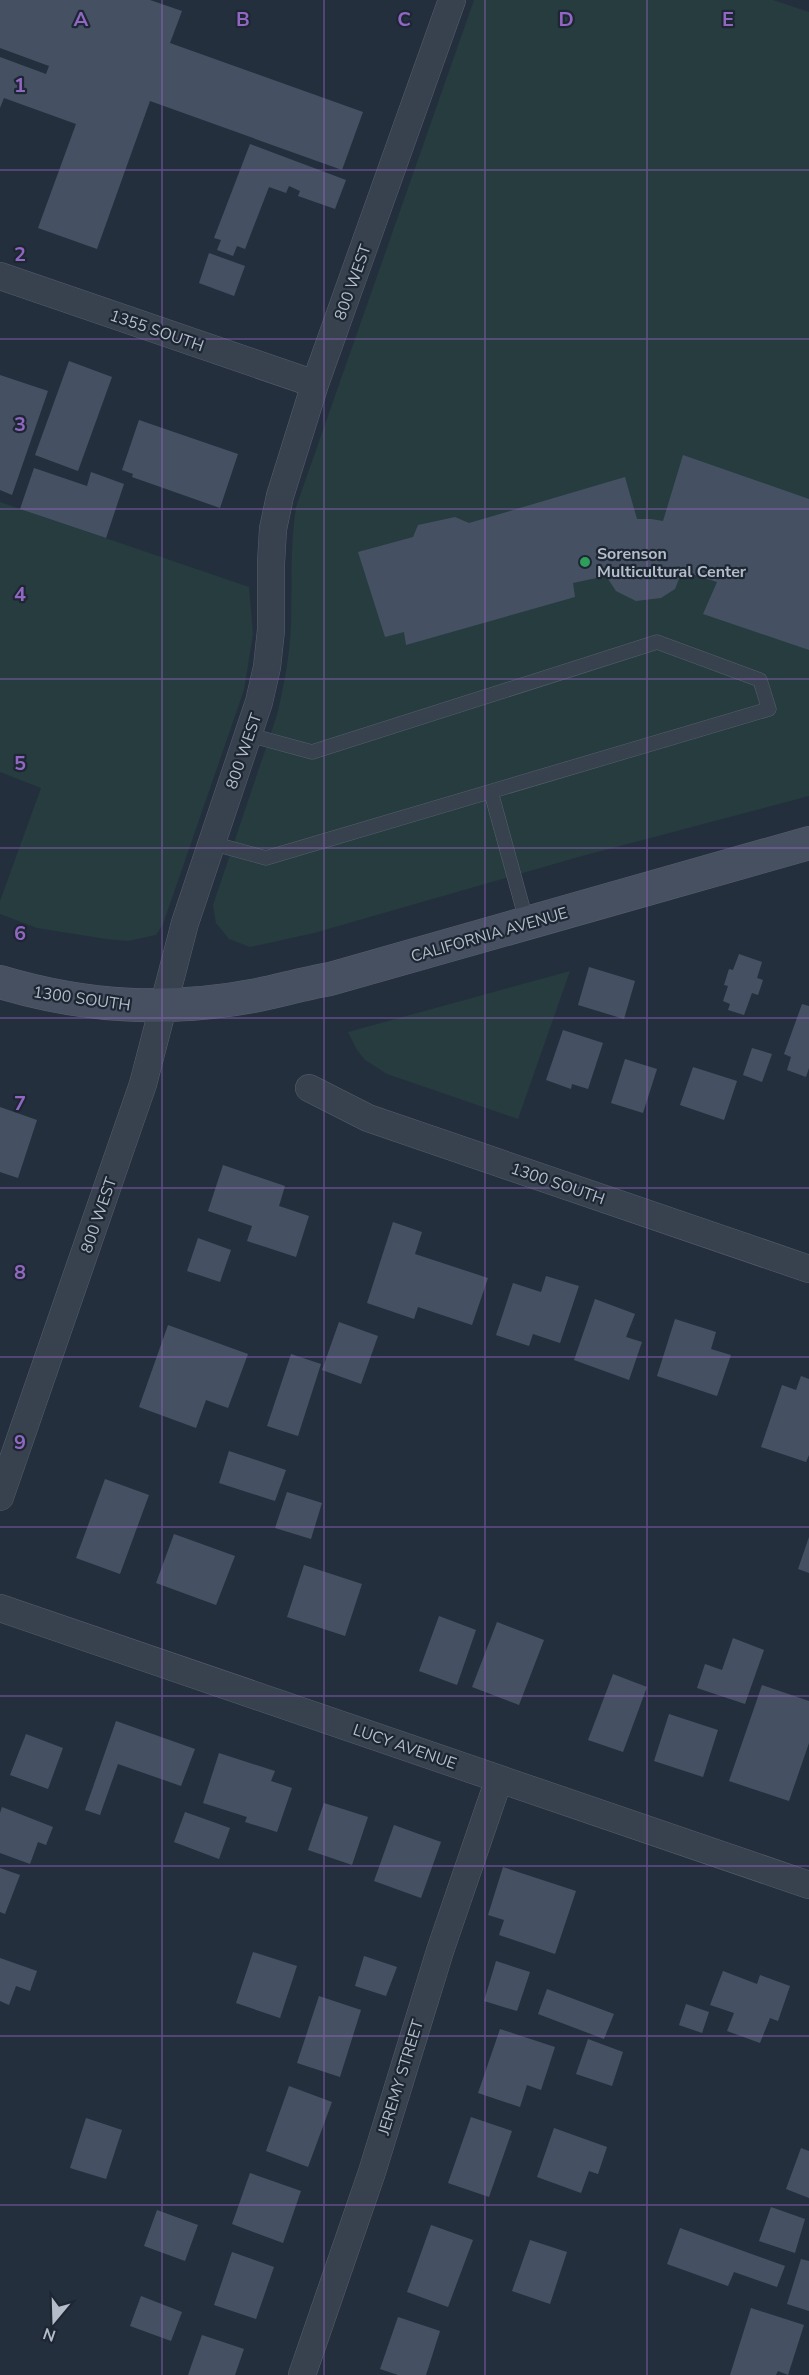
<svg xmlns="http://www.w3.org/2000/svg" width="809" height="2375" font-family="'Nunito Sans',sans-serif">
<style>
.green{fill:#263c3f}
.building{fill:#455162}
.lines{fill:none;stroke-linecap:round;stroke-linejoin:round}
.service-casing{stroke:#565f6c;stroke-width:15}
.minor-casing{stroke:#565f6c;stroke-width:28}
.secondary-casing{stroke:#565f6c;stroke-width:34}
.service{stroke:#38414e;stroke-width:14}
.minor{stroke:#38414e;stroke-width:27}
.secondary{stroke:#465061;stroke-width:33}
.grid{fill:none;stroke:#9266c3;stroke-width:1.5;stroke-opacity:0.55}
.leisure-dot{fill:#2e9e5b;stroke:#1d2633;stroke-width:2}
.labels{text-anchor:middle;stroke-width:4.5;stroke-linejoin:round;paint-order:stroke}
.street-label{font-size:16px;fill:#b4bcc9;stroke:#1d2633}
.poi-label{font-size:16px;font-weight:bold;fill:#b4bcc9;stroke:#1d2633;text-anchor:start}
.grid-label{font-size:20px;text-anchor:middle;font-weight:bold;fill:#9266c3;stroke:#1d2633;stroke-width:4.5;stroke-linejoin:round;paint-order:stroke}
</style>
<rect width="100%" height="100%" fill="#242f3e"/>
<path class="green" d="M474,0h299l36,12v784l-227,60 -268,77 -64,14 -21,-8 -13,-16 -3,-18 64,-190c7,-29 13,-61 14,-92 1,-39 -1,-77 5,-116z
M0,502l249,85 4,47 -9,56 -81,234 -7,11 -28,6 -22,-2 -69,-11 -37,-14v-13l41,-113 -41,-16z
M570,971l-52,148 -131,-45 -22,-14 -8,-10 -9,-18z"/>
<path class="building" d="M0,0h150l32,11 -12,32 193,69 -21,58 -192,-69 -53,148 -59,-21 38,-104 -72,-26 -4,10v-51l46,17 3,-8 -49,-18z
M250,144l96,36 -11,29 -37,-13 2,-5 -11,-5 -3,7 -17,-6 -24,62 -8,-3 -4,10 -16,-6 4,-10 -7,-2z
M209,253l36,13 -11,30 -35,-13z
M69,361l43,16 -34,94 -43,-16z
M0,375l48,16 -36,104 -12,-5z
M139,420l99,34 -18,54 -88,-31 1,-3 -11,-4z
M683,455l126,44v151l-106,-36 14,-32 -35,-11 -7,18 -14,9 -25,3 -20,-10 -10,-15 -33,7 2,14 -169,48 -2,-13 -19,5 -27,-85 55,-15 5,-12 37,-8 14,6 156,-46 12,42h14l12,2z
M34,468l53,18 4,-14 33,12 -18,54 -86,-29z
M739,954l23,8 -5,16 6,2 -5,15 -6,-2 -8,22 -16,-5 2,-6 -7,-3 5,-15 -4,-1 5,-16 4,1z
M589,967l46,14 -11,38 -46,-14z
M802,1004l7,2v62l-3,9 -19,-7 4,-13 -7,-3z
M563,1030l40,13 -15,46 -16,-5 -1,5 -25,-9z
M752,1048l20,6 -10,28 -19,-7z
M625,1059l32,10 -14,44 -32,-10z
M693,1067l44,14 -13,39 -44,-15z
M0,1107l37,13 -19,58 -18,-6z
M223,1165l62,21 -6,20 30,10 -13,41 -49,-16 5,-15 -44,-15z
M393,1222l29,10 -7,22 73,24 -16,47 -54,-18 -4,12 -47,-16z
M198,1238l33,12 -11,32 -33,-11z
M546,1276l33,10 -19,57 -27,-9 -4,12 -33,-11 17,-52 28,9z
M595,1299l40,15 -9,23 16,5 -13,38 -55,-20z
M675,1319l41,13 -5,17 20,6 -14,41 -60,-20z
M339,1322l39,14 -17,48 -39,-14z
M168,1325l80,29 -20,54 -22,-8 -10,28 -57,-21z
M291,1354l30,10 -23,72 -31,-10z
M801,1376l8,3v76l-3,7 -45,-15 21,-62 14,5z
M229,1451l57,19 -11,31 -56,-18z
M105,1479l44,16 -29,79 -44,-16z
M287,1492l35,11 -11,36 -36,-11z
M174,1534l61,22 -19,49 -60,-22z
M809,1537v36l-11,-4z
M304,1565l58,19 -17,52 -58,-19z
M439,1616l37,14 -19,55 -38,-14z
M497,1622l47,18 -25,65 -47,-18z
M733,1638l31,12 -19,54 -48,-16 8,-24 17,6z
M613,1674l34,13 -24,65 -35,-12z
M762,1685l47,16v42l-20,58 -60,-20z
M669,1714l49,16 -15,47 -49,-16z
M116,1721l79,28 -14,37 -63,-22 -18,51 -15,-5z
M26,1734l37,14 -15,41 -38,-14z
M219,1753l56,18 -4,10 21,7 -15,44 -32,-10 2,-5 -44,-14z
M324,1803l44,14 -16,48 -44,-15z
M2,1807l51,20 -7,18 -8,-3 -8,22 -30,-11v-40z
M185,1812l45,16 -11,31 -45,-17z
M394,1825l47,17 -20,56 -47,-17z
M503,1867l73,24 -21,63 -56,-19 5,-15 -16,-5z
M0,1868l20,7 -15,39 -5,-2z
M253,1952l44,14 -17,52 -44,-15z
M364,1956l33,11 -11,29 -31,-10z
M0,1958l37,13 -7,20 -14,-5 -7,19 -9,-4z
M496,1961l34,11 -13,39 -33,-10z
M723,1971l34,13 3,-9 30,11 -12,35 -8,-3 -10,25 -33,-12 7,-18 -24,-8z
M547,1989l67,25 -10,25 -66,-25z
M319,1996l42,14 -21,67 -43,-14z
M686,2004l23,8 -7,21 -23,-8z
M500,2029l55,18 -14,43 -14,-5 -7,22 -42,-14z
M588,2039l35,13 -11,34 -36,-12z
M289,2086l43,16 -24,65 -42,-16z
M471,2117l41,14 -23,66 -41,-14z
M86,2118l36,12 -16,49 -36,-11z
M554,2128l53,19 -9,27 -9,-3 -8,22 -44,-16z
M801,2148l8,3v47l-23,-9z
M250,2173l51,18 -18,52 -51,-19z
M771,2207l34,12 -10,34 -36,-12z
M157,2210l41,15 -13,36 -41,-15z
M431,2225l42,15 -25,67 -41,-15z
M680,2228l105,38 -8,21 -43,-15 -6,14 -61,-22z
M530,2240l37,12 -17,52 -38,-13z
M232,2252l42,15 -18,52 -42,-14z
M801,2259l8,2v50l-22,-7z
M141,2296l41,16 -11,29 -41,-15z
M751,2308l53,17 -16,50 -10,-4 -2,4h-46z
M398,2317l42,14 -14,44h-28l-18,-6z
M202,2335l42,14 -9,26h-47z"/>
<g class="lines">
<defs>
<path id="service" d="M491,792l36,131
M211,843l55,15 503,-149 -9,-29 -103,-38 -345,110 -63,-17"/>
<path id="minor" d="M0,276l315,108
M309,1088l59,30 441,151
M0,1497l143,-413 42,-161 74,-221 8,-35 4,-37v-67l2,-34 7,-33 35,-112 137,-384
M0,1608l809,277
M302,2375l70,-203 68,-221 59,-172"/>
<path id="secondary" d="M0,982c87,26 169,30 258,13 24,-5 48,-12 72,-16l479,-136"/>
</defs>
<use href="#service" class="service-casing"/>
<use href="#minor" class="minor-casing"/>
<use href="#secondary" class="secondary-casing"/>
<use href="#service" class="service"/>
<use href="#minor" class="minor"/>
<use href="#secondary" class="secondary"/>
</g>
<path class="grid" d="M162,0v2375M324,0v2375M485,0v2375M647,0v2375M0,170h809M0,339h809M0,509h809M0,679h809M0,848h809M0,1018h809M0,1188h809M0,1357h809M0,1527h809M0,1696h809M0,1866h809M0,2036h809M0,2205h809"/>
<circle class="leisure-dot" cx="585" cy="562" r="6"/>
<g class="labels">
<g class="street-label">
<text transform="translate(352 282) rotate(-70)" y="6">800 WEST</text>
<text transform="translate(157 330) rotate(19)" y="6">1355 SOUTH</text>
<text transform="translate(243 751) rotate(-71)" y="6">800 WEST</text>
<text transform="translate(489 934) rotate(-16)" y="6">CALIFORNIA AVENUE</text>
<text transform="translate(82 998) rotate(8)" y="6">1300 SOUTH</text>
<text transform="translate(558 1183) rotate(19)" y="6">1300 SOUTH</text>
<text transform="translate(98 1215) rotate(-71)" y="6">800 WEST</text>
<text transform="translate(405 1746) rotate(19)" y="6">LUCY AVENUE</text>
<text transform="translate(400 2077) rotate(-73)" y="6">JEREMY STREET</text>
</g>
<g class="poi-label">
<text x="597" y="559">Sorenson<tspan x="597" dy="18">Multicultural Center</tspan></text>
</g>
</g>
<g class="grid-label">
<text x="81" y="26">A</text>
<text x="243" y="26">B</text>
<text x="404" y="26">C</text>
<text x="566" y="26">D</text>
<text x="728" y="26">E</text>
<text x="20" y="92">1</text>
<text x="20" y="261">2</text>
<text x="20" y="431">3</text>
<text x="20" y="601">4</text>
<text x="20" y="770">5</text>
<text x="20" y="940">6</text>
<text x="20" y="1110">7</text>
<text x="20" y="1279">8</text>
<text x="20" y="1449">9</text>
</g>
<g transform="translate(54 2321) rotate(199)" stroke="#1d2633" stroke-width="4.5" paint-order="stroke">
<path d="M0-4.5L10 22L0 15L-10 22Z" fill="#b4bcc9"/>
<text y="-9" font-size="16" font-weight="bold" text-anchor="middle" fill="#b4bcc9">N</text>
</g>
</svg>
